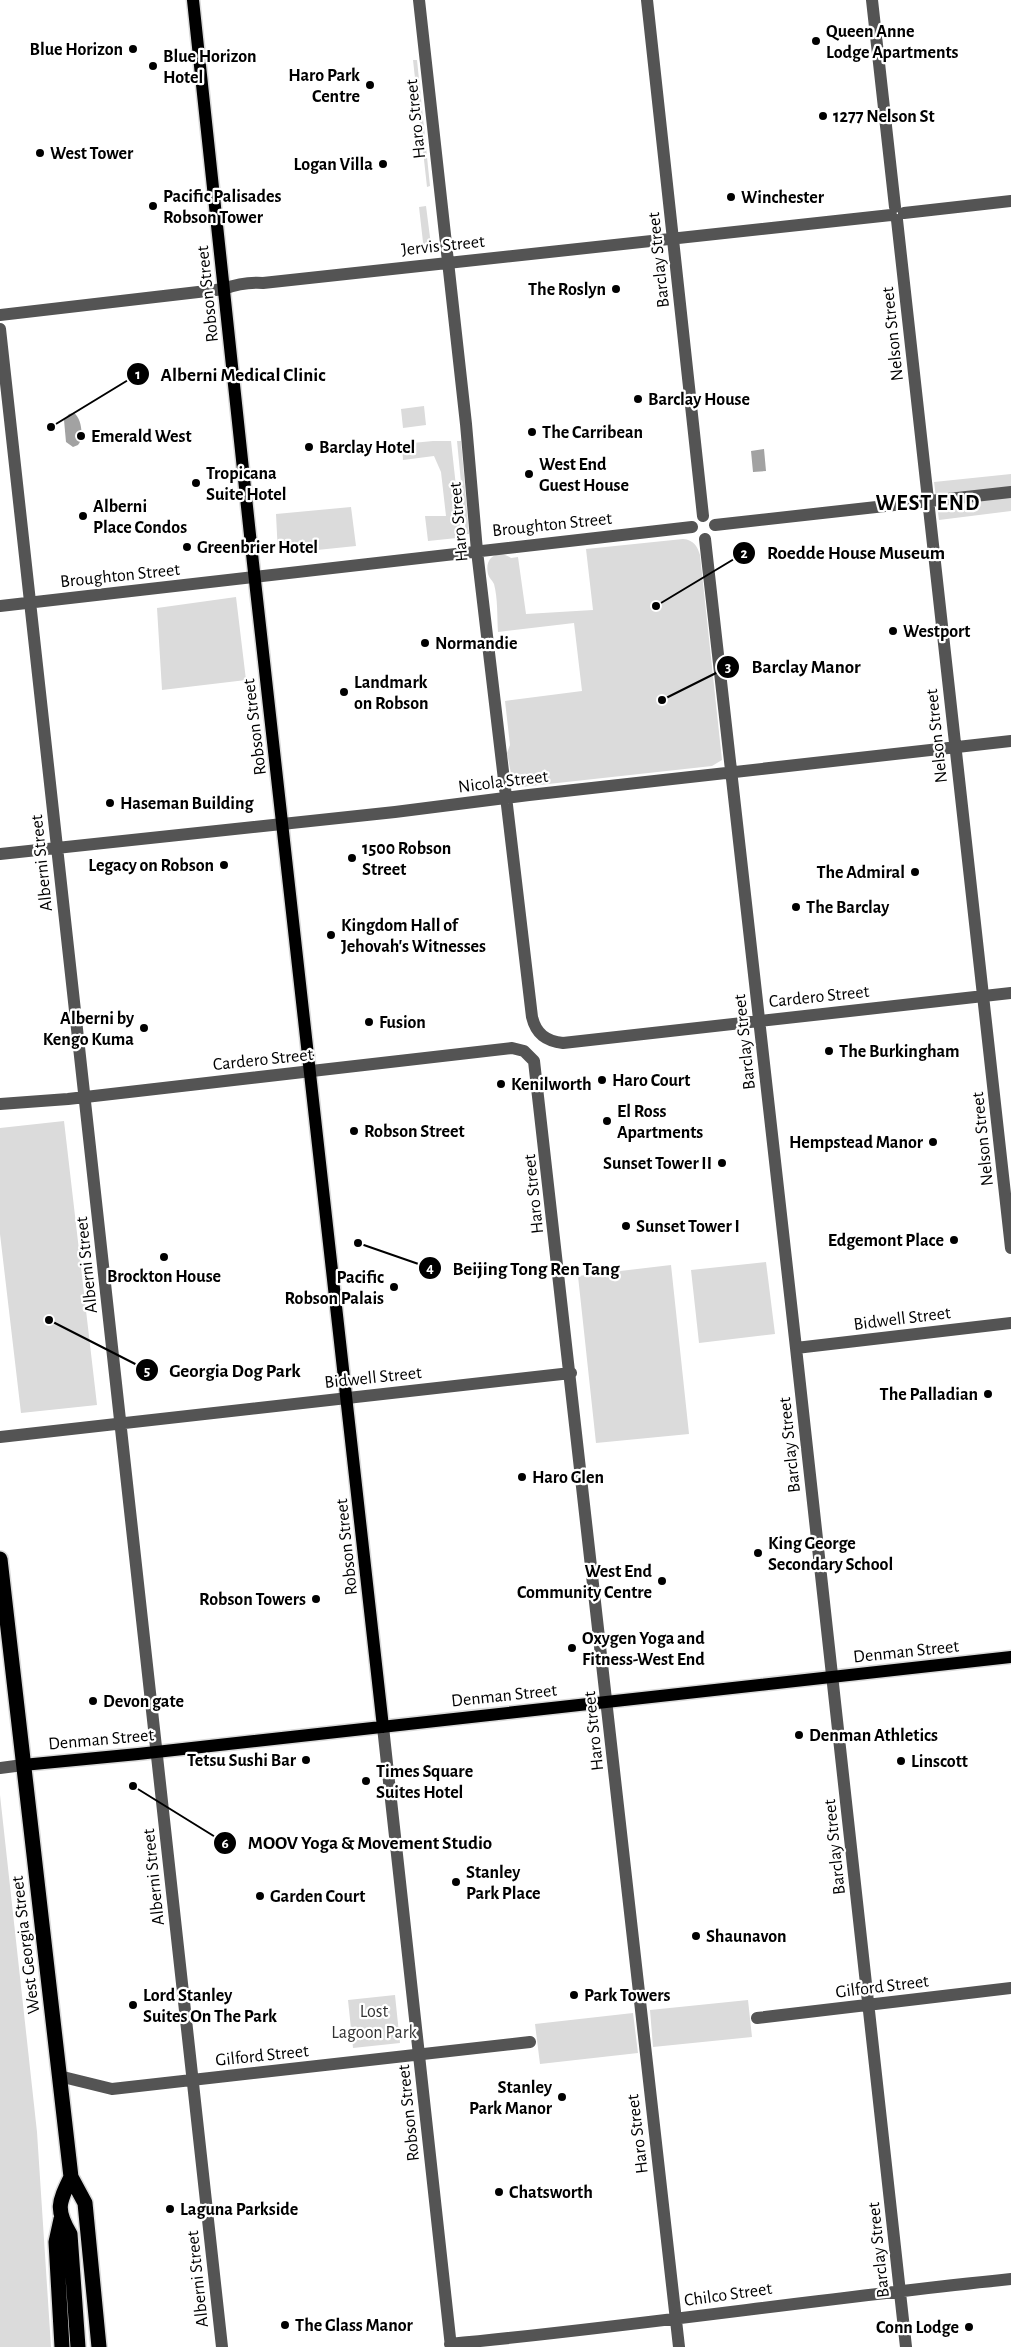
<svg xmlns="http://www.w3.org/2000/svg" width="1011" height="2347" font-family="'Alegreya Sans',sans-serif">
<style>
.green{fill:#dbdbdb}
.water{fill:#a2a2a2}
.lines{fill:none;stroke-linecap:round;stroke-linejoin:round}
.major-casing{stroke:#dbdbdb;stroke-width:15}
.highway-casing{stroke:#dbdbdb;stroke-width:18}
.minor{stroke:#545454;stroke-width:12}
.major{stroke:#000;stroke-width:12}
.highway{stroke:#000;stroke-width:15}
.poi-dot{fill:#000;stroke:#fff;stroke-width:2}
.labels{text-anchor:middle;stroke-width:4.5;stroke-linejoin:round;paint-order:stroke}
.poi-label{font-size:18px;font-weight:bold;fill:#000;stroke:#fff;text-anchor:start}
.street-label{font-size:18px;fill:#000;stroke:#fff}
.park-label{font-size:18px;fill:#323232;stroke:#fff}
.district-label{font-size:22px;font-weight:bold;letter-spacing:1px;fill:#000;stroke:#fff}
.leader{fill:none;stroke:#000;stroke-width:2}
.callout-dot{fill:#000;stroke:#fff;stroke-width:2}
.mark-label{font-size:15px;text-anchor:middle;font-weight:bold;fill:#fff}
.callout-label{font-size:19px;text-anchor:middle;font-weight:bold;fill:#000;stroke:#fff;stroke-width:4.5;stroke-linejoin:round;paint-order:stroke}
</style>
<rect width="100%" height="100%" fill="#fff"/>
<path class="green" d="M413,60h4l13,126 -3,1z
M426,206l5,39 -3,5 -4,1 -5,-44z
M424,406l2,19 -23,3 -2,-19z
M433,441h18l10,91 -4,6 -29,3 -3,-25h21l-5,-44 -7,-16 -31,4 -1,-16z
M457,441h4l8,93h-3z
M1011,474v37l-72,9 -5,-38z
M351,507l5,39 -78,8 -2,-40z
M683,539c11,1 14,7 17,16l22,205 -10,6 -191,21 -8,-3 -6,-31 3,-8 -5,-44 77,-10 -8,-68 -76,9c-1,-15 0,-33 -4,-48 -2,-4 -5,-6 -6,-10 -4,-17 10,-25 23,-16l7,-1 8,57 67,-4 -7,-61z
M236,597l10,83 -84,10 -5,-82z
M64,1121l33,284 -76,8 -21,-179v-106z
M766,1262l9,72 -76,9 -8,-73z
M671,1265l18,169 -93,9 -18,-167z
M0,1795l37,337 14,215h-51z
M395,1995l5,48 -47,5 -5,-48z
M748,2000l4,37 -99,10 -3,-37z
M633,2013l5,40 -98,11 -5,-40z"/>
<path class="water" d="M74,413c8,6 10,25 4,32l-5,2 -7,-5 -2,-22 5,-6z
M764,449l2,22 -13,1 -2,-21z"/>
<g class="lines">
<defs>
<path id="major" d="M193,0l60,563 130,1164
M23,1765l115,-11 873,-97"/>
<path id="highway" d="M0,1559l71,618 14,26 14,144
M71,2177c-12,25 -16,32 -1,57l8,113
M61,2219l-5,23 6,105"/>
</defs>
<use href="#major" class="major-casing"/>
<use href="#highway" class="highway-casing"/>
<path class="minor" d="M419,0l47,424 11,127 55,466c4,17 14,24 31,26l448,-50
M647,0l56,516
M872,0l23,207
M904,213l107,-12
M897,220l114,1028
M0,315l224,-26c13,-5 24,-7 39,-6 209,-22 418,-44 628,-68
M0,329l222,2018
M715,525l296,-33
M705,539l91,809 110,999
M0,606l692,-79
M0,854l395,-42 134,-17 482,-54
M0,1104l68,-5 444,-51 12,3 10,10 145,1286
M796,1348l215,-25
M0,1437l571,-64
M383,1727l68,620
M0,1768l23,-3
M757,2018l254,-30
M59,2076l53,13 418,-47
M450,2344c188,-18 374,-46 561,-65"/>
<use href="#major" class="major"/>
<use href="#highway" class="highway"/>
</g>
<g class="poi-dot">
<circle cx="816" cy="41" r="5"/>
<circle cx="133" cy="49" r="5"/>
<circle cx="153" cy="66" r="5"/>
<circle cx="370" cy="85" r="5"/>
<circle cx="823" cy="116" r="5"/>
<circle cx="40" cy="153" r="5"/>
<circle cx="383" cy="164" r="5"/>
<circle cx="731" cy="197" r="5"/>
<circle cx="153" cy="206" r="5"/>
<circle cx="616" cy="289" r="5"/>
<circle cx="638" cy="399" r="5"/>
<circle cx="532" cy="432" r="5"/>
<circle cx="81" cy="436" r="5"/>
<circle cx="309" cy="447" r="5"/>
<circle cx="529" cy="474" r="5"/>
<circle cx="196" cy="483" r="5"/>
<circle cx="83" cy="516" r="5"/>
<circle cx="187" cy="547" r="5"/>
<circle cx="893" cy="631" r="5"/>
<circle cx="425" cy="643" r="5"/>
<circle cx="344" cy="692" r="5"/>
<circle cx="110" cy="803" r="5"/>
<circle cx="352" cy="858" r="5"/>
<circle cx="224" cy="865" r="5"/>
<circle cx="915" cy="872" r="5"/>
<circle cx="796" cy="907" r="5"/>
<circle cx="331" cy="935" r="5"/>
<circle cx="369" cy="1022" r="5"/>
<circle cx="144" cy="1028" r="5"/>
<circle cx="829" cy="1051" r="5"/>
<circle cx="602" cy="1080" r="5"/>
<circle cx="501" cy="1084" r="5"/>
<circle cx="607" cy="1121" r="5"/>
<circle cx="354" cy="1131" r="5"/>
<circle cx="933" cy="1142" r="5"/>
<circle cx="722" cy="1163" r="5"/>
<circle cx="626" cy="1226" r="5"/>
<circle cx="954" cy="1240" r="5"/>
<circle cx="164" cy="1257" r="5"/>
<circle cx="394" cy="1287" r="5"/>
<circle cx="988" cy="1394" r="5"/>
<circle cx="522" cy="1477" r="5"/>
<circle cx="758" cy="1553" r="5"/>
<circle cx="662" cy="1581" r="5"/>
<circle cx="316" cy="1599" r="5"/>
<circle cx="572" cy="1648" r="5"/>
<circle cx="93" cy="1701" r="5"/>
<circle cx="799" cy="1735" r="5"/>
<circle cx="306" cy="1760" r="5"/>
<circle cx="901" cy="1761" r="5"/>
<circle cx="366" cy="1781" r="5"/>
<circle cx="456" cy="1882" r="5"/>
<circle cx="260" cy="1896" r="5"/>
<circle cx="696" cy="1936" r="5"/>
<circle cx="574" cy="1995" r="5"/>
<circle cx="133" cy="2005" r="5"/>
<circle cx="562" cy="2097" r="5"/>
<circle cx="499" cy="2192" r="5"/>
<circle cx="170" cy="2209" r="5"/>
<circle cx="285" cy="2325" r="5"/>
<circle cx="969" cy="2327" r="5"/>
</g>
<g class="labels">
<g class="poi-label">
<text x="826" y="37">Queen Anne<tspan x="826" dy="21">Lodge Apartments</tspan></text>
<text x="123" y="55" text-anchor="end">Blue Horizon</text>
<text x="163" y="62">Blue Horizon<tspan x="163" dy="21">Hotel</tspan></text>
<text x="360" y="81" text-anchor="end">Haro Park<tspan x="360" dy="21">Centre</tspan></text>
<text x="833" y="122">1277 Nelson St</text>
<text x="50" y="159">West Tower</text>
<text x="373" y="170" text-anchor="end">Logan Villa</text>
<text x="163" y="202">Pacific Palisades<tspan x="163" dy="21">Robson Tower</tspan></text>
<text x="741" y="203">Winchester</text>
<text x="606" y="295" text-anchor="end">The Roslyn</text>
<text x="648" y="405">Barclay House</text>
<text x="542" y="438">The Carribean</text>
<text x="91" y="442">Emerald West</text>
<text x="319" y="453">Barclay Hotel</text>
<text x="539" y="470">West End<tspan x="539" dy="21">Guest House</tspan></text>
<text x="206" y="479">Tropicana<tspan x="206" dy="21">Suite Hotel</tspan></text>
<text x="93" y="512">Alberni<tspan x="93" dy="21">Place Condos</tspan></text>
<text x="197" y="553">Greenbrier Hotel</text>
<text x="903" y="637">Westport</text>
<text x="435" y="649">Normandie</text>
<text x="354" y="688">Landmark<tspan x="354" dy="21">on Robson</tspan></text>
<text x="120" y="809">Haseman Building</text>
<text x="362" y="854">1500 Robson<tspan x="362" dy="21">Street</tspan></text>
<text x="214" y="871" text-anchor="end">Legacy on Robson</text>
<text x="905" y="878" text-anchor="end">The Admiral</text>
<text x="806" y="913">The Barclay</text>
<text x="341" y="931">Kingdom Hall of<tspan x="341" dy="21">Jehovah's Witnesses</tspan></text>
<text x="134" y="1024" text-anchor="end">Alberni by<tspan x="134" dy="21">Kengo Kuma</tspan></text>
<text x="379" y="1028">Fusion</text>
<text x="839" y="1057">The Burkingham</text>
<text x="612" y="1086">Haro Court</text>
<text x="511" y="1090">Kenilworth</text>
<text x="617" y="1117">El Ross<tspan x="617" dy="21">Apartments</tspan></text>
<text x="364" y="1137">Robson Street</text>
<text x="923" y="1148" text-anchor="end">Hempstead Manor</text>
<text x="712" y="1169" text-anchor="end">Sunset Tower II</text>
<text x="636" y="1232">Sunset Tower I</text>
<text x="944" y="1246" text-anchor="end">Edgemont Place</text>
<text x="164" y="1282" text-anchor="middle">Brockton House</text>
<text x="384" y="1283" text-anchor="end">Pacific<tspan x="384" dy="21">Robson Palais</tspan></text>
<text x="978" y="1400" text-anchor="end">The Palladian</text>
<text x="532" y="1483">Haro Glen</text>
<text x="768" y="1549">King George<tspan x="768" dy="21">Secondary School</tspan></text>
<text x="652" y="1577" text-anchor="end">West End<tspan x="652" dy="21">Community Centre</tspan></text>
<text x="306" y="1605" text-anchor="end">Robson Towers</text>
<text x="582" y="1644">Oxygen Yoga and<tspan x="582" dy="21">Fitness-West End</tspan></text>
<text x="103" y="1707">Devon gate</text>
<text x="809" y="1741">Denman Athletics</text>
<text x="296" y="1766" text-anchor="end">Tetsu Sushi Bar</text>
<text x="911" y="1767">Linscott</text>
<text x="376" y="1777">Times Square<tspan x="376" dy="21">Suites Hotel</tspan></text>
<text x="466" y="1878">Stanley<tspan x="466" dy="21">Park Place</tspan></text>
<text x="270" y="1902">Garden Court</text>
<text x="706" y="1942">Shaunavon</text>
<text x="143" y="2001">Lord Stanley<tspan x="143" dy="21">Suites On The Park</tspan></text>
<text x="584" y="2001">Park Towers</text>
<text x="552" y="2093" text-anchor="end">Stanley<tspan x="552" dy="21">Park Manor</tspan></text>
<text x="509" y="2198">Chatsworth</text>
<text x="180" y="2215">Laguna Parkside</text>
<text x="295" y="2331">The Glass Manor</text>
<text x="959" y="2333" text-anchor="end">Conn Lodge</text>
</g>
<g class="street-label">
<text transform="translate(415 119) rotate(-96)" y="6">Haro Street</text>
<text transform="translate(443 245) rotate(-6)" y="6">Jervis Street</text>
<text transform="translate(658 260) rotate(-96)" y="6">Barclay Street</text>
<text transform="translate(207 294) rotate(-96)" y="6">Robson Street</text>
<text transform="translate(892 334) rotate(-96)" y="6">Nelson Street</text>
<text transform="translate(458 522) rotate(-95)" y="6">Haro Street</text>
<text transform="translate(552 524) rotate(-6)" y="6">Broughton Street</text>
<text transform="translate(120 575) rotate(-6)" y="6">Broughton Street</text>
<text transform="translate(254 727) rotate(-97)" y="6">Robson Street</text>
<text transform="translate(936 736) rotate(-96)" y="6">Nelson Street</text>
<text transform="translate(503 781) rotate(-7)" y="6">Nicola Street</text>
<text transform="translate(41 863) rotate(-96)" y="6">Alberni Street</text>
<text transform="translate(819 996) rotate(-6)" y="6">Cardero Street</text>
<text transform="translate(744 1042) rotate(-96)" y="6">Barclay Street</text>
<text transform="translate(263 1059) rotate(-6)" y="6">Cardero Street</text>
<text transform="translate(982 1139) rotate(-96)" y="6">Nelson Street</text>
<text transform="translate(533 1194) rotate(-96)" y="6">Haro Street</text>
<text transform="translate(86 1265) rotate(-96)" y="6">Alberni Street</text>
<text transform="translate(902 1318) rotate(-7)" y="6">Bidwell Street</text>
<text transform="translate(373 1377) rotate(-6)" y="6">Bidwell Street</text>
<text transform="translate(789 1445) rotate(-96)" y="6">Barclay Street</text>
<text transform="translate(346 1547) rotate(-96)" y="6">Robson Street</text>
<text transform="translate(906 1651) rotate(-6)" y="6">Denman Street</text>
<text transform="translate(504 1695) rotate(-6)" y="6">Denman Street</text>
<text transform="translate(593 1731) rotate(-96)" y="6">Haro Street</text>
<text transform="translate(101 1739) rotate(-5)" y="6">Denman Street</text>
<text transform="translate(834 1847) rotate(-96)" y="6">Barclay Street</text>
<text transform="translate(153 1877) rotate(-96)" y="6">Alberni Street</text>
<text transform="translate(25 1945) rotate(-97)" y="6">West Georgia Street</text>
<text transform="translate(882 1986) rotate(-7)" y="6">Gilford Street</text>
<text transform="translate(262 2055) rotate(-6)" y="6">Gilford Street</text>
<text transform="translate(408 2113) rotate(-96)" y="6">Robson Street</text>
<text transform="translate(637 2134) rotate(-97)" y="6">Haro Street</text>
<text transform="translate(878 2250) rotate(-96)" y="6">Barclay Street</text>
<text transform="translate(197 2279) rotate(-96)" y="6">Alberni Street</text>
<text transform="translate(728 2294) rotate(-8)" y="6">Chilco Street</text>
</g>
<g class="park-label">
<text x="374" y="2017">Lost<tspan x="374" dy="21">Lagoon Park</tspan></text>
</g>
<g class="district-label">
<text x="928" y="510">WEST END</text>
</g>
</g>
<path class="leader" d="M51 427L138 374M656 606L744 553M662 700L728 667M358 1243L430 1268M49 1320L147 1370M133 1786L225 1843"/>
<g class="callout-dot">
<circle cx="51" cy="427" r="5"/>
<circle cx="656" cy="606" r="5"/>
<circle cx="662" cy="700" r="5"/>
<circle cx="358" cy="1243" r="5"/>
<circle cx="49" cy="1320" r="5"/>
<circle cx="133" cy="1786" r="5"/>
<circle cx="138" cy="374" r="12"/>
<circle cx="744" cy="553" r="12"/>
<circle cx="728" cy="667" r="12"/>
<circle cx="430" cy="1268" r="12"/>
<circle cx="147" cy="1370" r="12"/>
<circle cx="225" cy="1843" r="12"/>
</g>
<g class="mark-label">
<text x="138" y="379">1</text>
<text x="744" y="558">2</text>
<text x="728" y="672">3</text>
<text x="430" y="1273">4</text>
<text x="147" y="1376">5</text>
<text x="225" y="1848">6</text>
</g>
<g class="callout-label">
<text x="243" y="381">Alberni Medical Clinic</text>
<text x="856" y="559">Roedde House Museum</text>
<text x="806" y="673">Barclay Manor</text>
<text x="536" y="1275">Beijing Tong Ren Tang</text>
<text x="235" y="1377">Georgia Dog Park</text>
<text x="370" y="1849">MOOV Yoga &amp; Movement Studio</text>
</g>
</svg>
